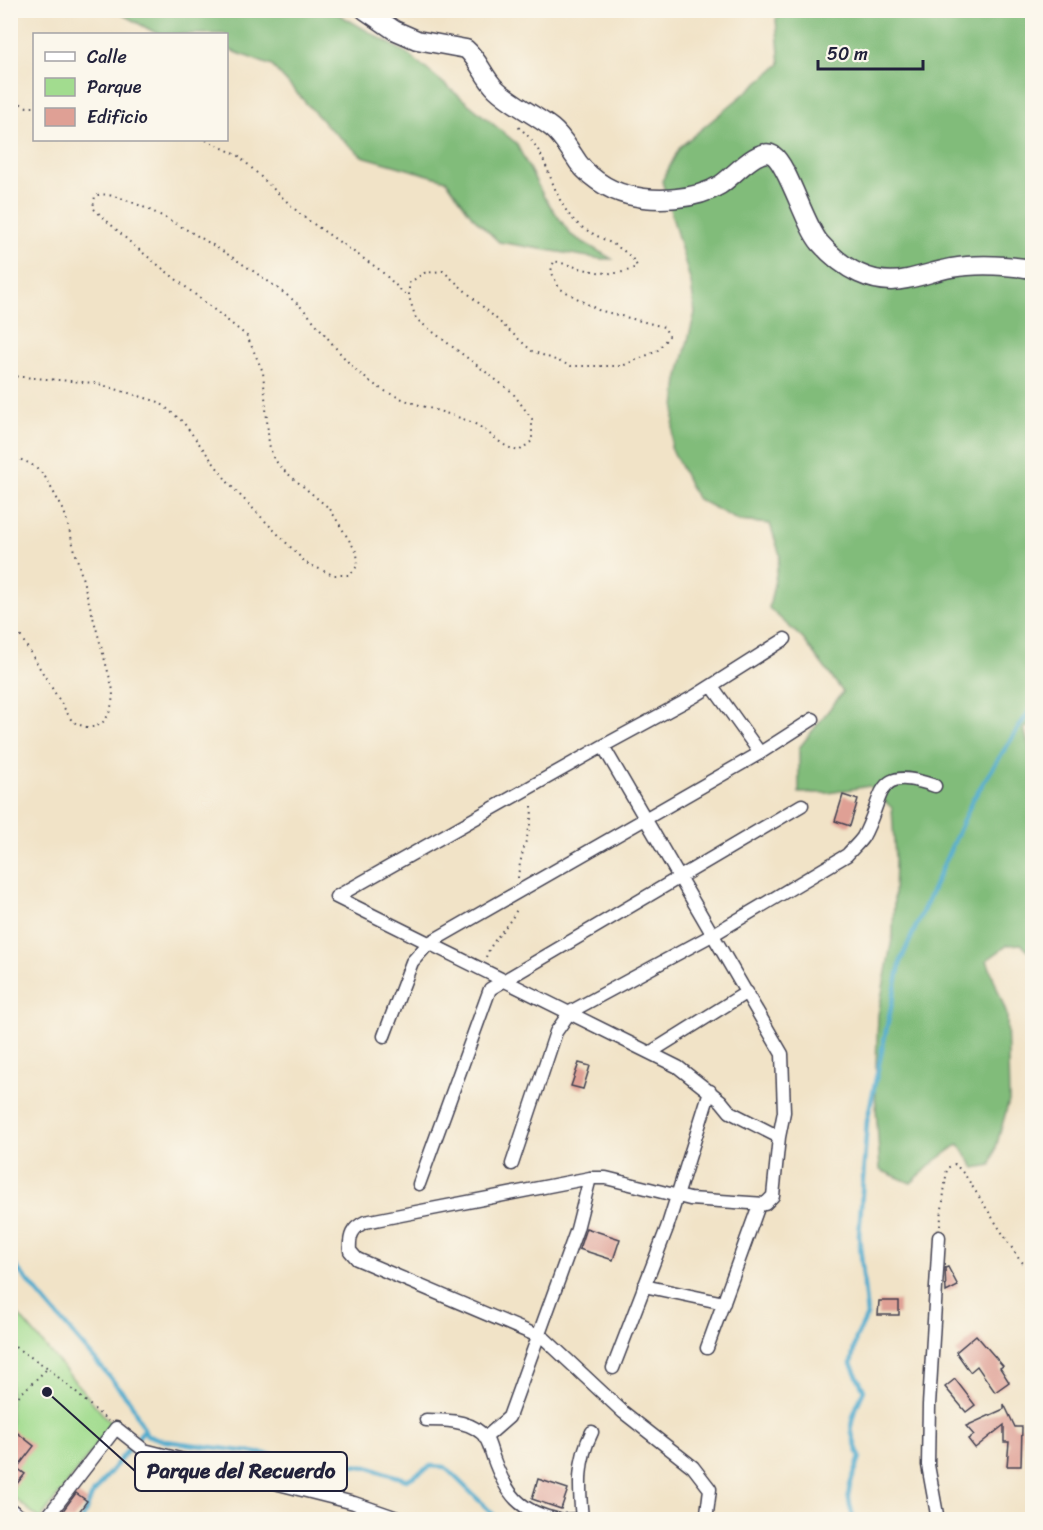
<svg xmlns="http://www.w3.org/2000/svg" width="1043" height="1530" font-family="Sriracha,sans-serif">
<style>
.green{fill:#a2dc8f;stroke:#627f65;stroke-width:1.5}
.forest{fill:#81bc7a;stroke:#526f5a;stroke-width:1.5}
.lines{fill:none;stroke-linecap:round;stroke-linejoin:round}
.stream{stroke:#50abcd;stroke-width:4.5}
.building{fill:#dfa095}
.street-casing{stroke:#413f50;stroke-width:15}
.secondary-casing{stroke:#413f50;stroke-width:21}
.path{stroke:#413f50;stroke-width:2;stroke-dasharray:1.5 4.5;stroke-linecap:butt}
.street{stroke:#fff;stroke-width:12}
.secondary{stroke:#fff;stroke-width:18}
.leader{fill:none;stroke:#22223b;stroke-width:2}
.callout-dot{fill:#22223b;stroke:#fbf7ec;stroke-width:2}
.callout{fill:#fbf7ec;stroke:#22223b;stroke-width:2}
.callout-label{font-size:21px;text-anchor:middle;font-weight:bold;fill:#22223b}
</style>
<rect width="100%" height="100%" fill="#fbf7ec"/>
<filter id="ink" filterUnits="userSpaceOnUse"><feTurbulence type="fractalNoise" baseFrequency=".0167" numOctaves="2"/><feDisplacementMap in="SourceGraphic" scale="12" xChannelSelector="R" yChannelSelector="G"/><feConvolveMatrix kernelMatrix="1 2 1 2 8 2 1 2 1" color-interpolation-filters="sRGB"/></filter>
<filter id="wash" filterUnits="userSpaceOnUse"><feTurbulence type="fractalNoise" baseFrequency=".008" numOctaves="4" result="noise"/><feDisplacementMap in="SourceGraphic" scale="24" xChannelSelector="R" yChannelSelector="G"/><feGaussianBlur stdDeviation="1.35" result="paint"/><feColorMatrix in="noise" values="0 0 0 0 0 0 0 0 0 0 0 0 0 0 0 0 0 1.4 0 .05"/><feComposite in="paint" operator="in"/></filter>
<g filter="url(#wash)">
<rect width="100%" height="100%" fill="#f1e3c7"/>
<path class="green" d="M10,1305l102,120 -72,94 -29,-24z"/>
<path class="forest" d="M116,11h217l75,43 108,89 28,54 27,38 41,24h-11l-102,-17 -27,-26 -26,-36 -84,-24 -34,-29 -56,-61 -45,-17 -1,-15h-61l-11,-2z
M783,11h249v715l-8,2 8,30v197l-11,-11 -13,1 -21,15 20,55 2,86 -18,64 -16,3 -16,-24 -24,17 -24,22 -31,-13 -5,-79 3,-76 15,-81 2,-75 -3,-51 -23,-22 -40,7h-30v-45l44,-56 -40,-53 -34,-31 11,-53 -10,-31 -31,-3 -43,-23 -25,-51 7,-68 17,-66 -4,-30 -29,-102 18,-34 100,-83 -4,-45z"/>
<g class="lines">
<path class="stream" d="M10,1256l6,11 114,134 17,34 18,6 202,26 40,13 24,-14 14,1 54,53
M82,1520l10,-25 51,-64
M854,1520c-11,-34 -3,-33 6,-63 -14,-33 -10,-35 4,-67l-13,-26 5,-26 11,-22 -8,-81 8,-114 34,-161 72,-161 59,-92"/>
</g>
<g id="blocks">
<path class="building" d="M843,795l15,5 -8,26 -15,-5z
M579,1063l11,3 -7,23 -12,-3z
M586,1228l34,11 -7,21 -34,-11z
M948,1267l10,19 -12,6 -1,-24z
M879,1301h20v14h-21z
M976,1335l27,31 -3,2 9,14 -14,10 -18,-26 -7,6 -14,-20z
M955,1379l20,26 -9,7 -21,-25z
M1004,1404l11,23h7l-1,39h-14l2,-24h-5v-17l-29,23 -7,-9 6,-4 -8,-9 38,-17z
M10,1427l24,19 -17,22 8,6 -15,18z
M538,1479l30,10 -7,20 -29,-10z
M76,1493l11,8 -14,19h-17z"/>
</g>
</g>
<g filter="url(#ink)">
<use href="#blocks" fill-opacity="0" stroke="#413f50" stroke-width="1.5"/>
<g class="lines">
<defs>
<path id="street" d="M760,753l53,-34
M336,897l342,170 43,34 9,11 49,25 -6,59 -8,8 -75,-5 -84,-21h-16l-225,44c-13,6 -16,14 -15,29l7,8 188,80 78,73 70,55 17,22 -3,24 -4,7
M336,897l267,-151
M384,1036l28,-74 17,-19 331,-190 -48,-67
M651,1052l96,-60
M779,1137l5,-25 -2,-58 -179,-308 92,-50 90,-57
M512,1164l44,-132 14,-20 144,-78 133,-79c5,-6 12,-12 16,-18 23,-42 10,-73 72,-51
M419,1184l71,-195 312,-184
M644,1286l80,17
M707,1348l52,-143
M613,1368l54,-140 43,-137
M426,1420c17,0 40,0 54,12 8,5 10,16 13,25 13,37 26,55 67,63
M485,1438l24,-21 68,-188 13,-51
M10,1509l15,11
M45,1520l71,-92 28,22 210,53 49,17
M565,1520l17,-1c-3,-32 -5,-58 10,-87
M938,1520l-10,-55 1,-60 10,-168"/>
<path id="secondary" d="M365,10l29,20 23,10 49,9c13,11 18,29 30,40 17,16 38,25 56,39 10,8 15,18 22,28 11,19 33,34 54,39 27,7 68,5 92,-10 13,-8 38,-39 53,-30 15,10 32,71 47,88 22,25 53,44 87,36 15,-3 29,-8 44,-11 27,-5 54,-3 81,1"/>
</defs>
<use href="#street" class="street-casing"/>
<use href="#secondary" class="secondary-casing"/>
<path class="path" d="M10,98l17,9h7
M206,140l33,16 63,60 78,54 28,27
M10,376l85,7 64,19 24,20 47,63 76,78 27,12h17l8,-10 -1,-12 -27,-44 -49,-41 -8,-11 -4,-13 -6,-72 -16,-36 -115,-92 -39,-36 2,-12c28,-15 181,87 205,110 22,22 44,57 68,74 31,24 70,28 105,43 17,8 27,24 46,28l13,-10v-22l-20,-27 -96,-73 -7,-22v-14l15,-10 19,-2 89,80 39,15h51l35,-15 12,-15 -5,-9 -66,-17 -39,-22 -8,-17 3,-10c25,6 60,21 83,5 -12,-24 -49,-28 -66,-49 -23,-28 -21,-66 -54,-91
M10,455l21,9 13,11 20,36 49,179c0,27 -13,48 -41,31l-62,-102
M518,878c2,-27 15,-48 14,-76
M486,957c7,-20 24,-31 32,-50
M940,1226l7,-58 8,-4 10,11 54,84 13,13
M10,1344l38,24 -38,36
M49,1369l59,52
M1030,1395l2,2"/>
<use href="#street" class="street"/>
<use href="#secondary" class="secondary"/>
</g>
</g>
<path class="leader" d="M47 1392L135 1471"/>
<circle class="callout-dot" cx="47" cy="1392" r="6"/>
<rect class="callout" x="135" y="1452" width="212" height="39" rx="6"/>
<g class="callout-label">
<text x="241" y="1478">Parque del Recuerdo</text>
</g>
<rect width="1043" height="1530" fill="none" stroke="#fbf7ec" stroke-width="36"/>
<rect x="33" y="33" width="195" height="108" fill="#fbf7ec" stroke="#a4a2a5" stroke-width="1.5"/>
<rect x="45" y="52" width="30" height="9" fill="#ffffff" stroke="#a4a2a5" stroke-width="1.5"/>
<text x="87" y="63" font-size="18" fill="#22223b">Calle</text>
<rect x="45" y="78" width="30" height="18" fill="#a2dc8f" stroke="#a4a2a5" stroke-width="1.5"/>
<text x="87" y="93" font-size="18" fill="#22223b">Parque</text>
<rect x="45" y="108" width="30" height="18" fill="#dfa095" stroke="#a4a2a5" stroke-width="1.5"/>
<text x="87" y="123" font-size="18" fill="#22223b">Edificio</text>
<path d="M818 60v9h105v-9" fill="none" stroke="#22223b" stroke-width="3"/>
<text x="827" y="60" font-size="18" fill="#22223b" stroke="#fbf7ec" stroke-width="4.5" paint-order="stroke">50 m</text>
</svg>
